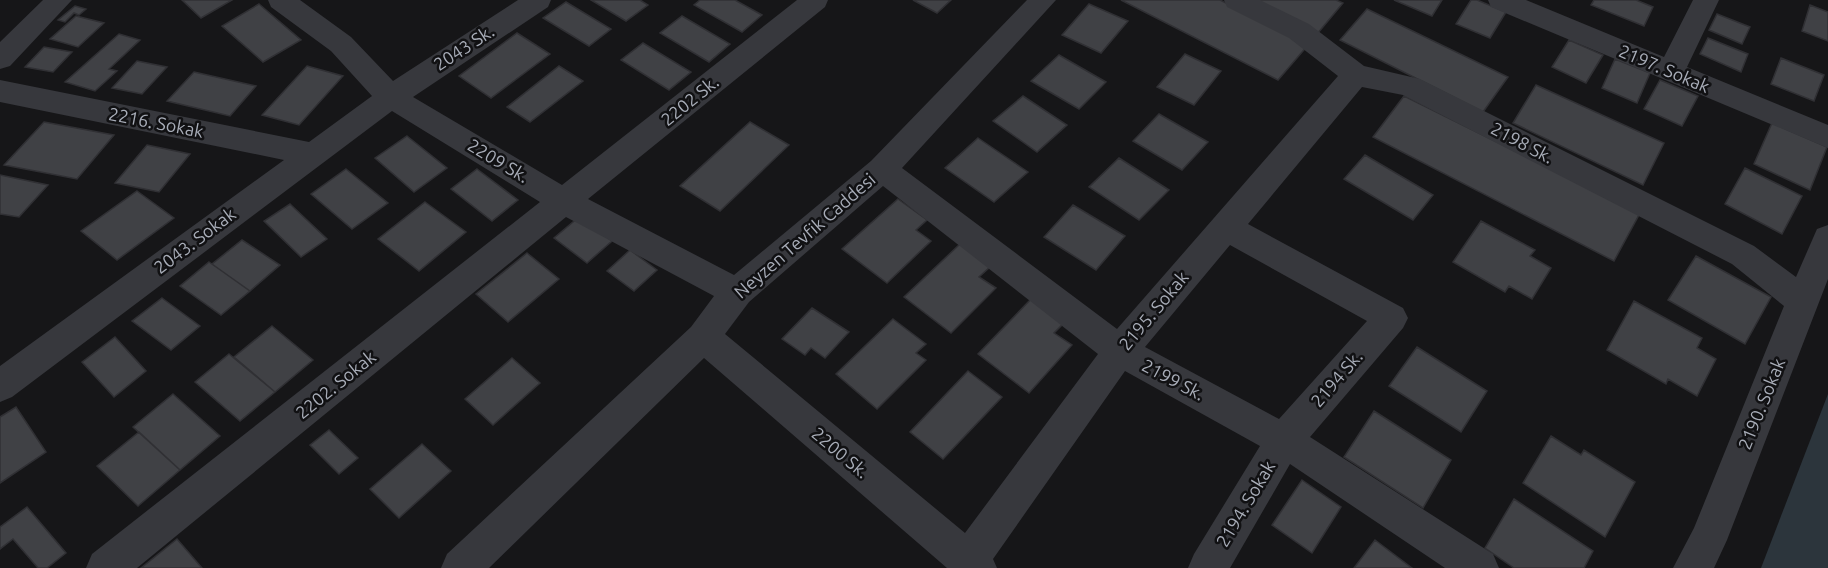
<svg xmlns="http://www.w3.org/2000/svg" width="1828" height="568" font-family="Ubuntu,sans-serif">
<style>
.water{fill:#2c353c}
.building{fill:#404145;stroke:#303034;stroke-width:1.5}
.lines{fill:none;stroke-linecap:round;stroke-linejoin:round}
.minor{fill:#37383d;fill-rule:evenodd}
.labels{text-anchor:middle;stroke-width:5;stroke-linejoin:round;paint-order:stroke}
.street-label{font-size:18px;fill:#a8adb8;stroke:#111113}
</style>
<rect width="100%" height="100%" fill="#161618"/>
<path class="water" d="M1828,394v174h-67z"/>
<path class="building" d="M182,0h50l-31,18z
M591,0h49l8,5 -22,16z
M700,0h35l27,15 -20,17 -48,-27z
M913,0h38l-14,13z
M1121,0h99l89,44 -31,36z
M1250,0h86l7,3 -26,31z
M1394,0h48l-10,16z
M1471,0h6l29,12 -16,26 -34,-14z
M1594,0h42l17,7 -9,19 -53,-21z
M566,2l45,27 -22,17 -46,-28z
M259,4l42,36 -38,22 -41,-36z
M1089,4l39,17 -27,32 -39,-18z
M1810,5l18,7v29l-26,-10z
M75,6l11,3 -7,6 -5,-2 -9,9 -7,-2z
M1367,9l141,68 -25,35 -143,-72z
M1717,14l33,13 -8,17 -33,-14z
M76,16l28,7 -26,24 -28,-8z
M682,16l48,28 -21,18 -49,-29z
M517,33l33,21 -59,44 -32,-22z
M119,34l21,6 -31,29 8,2 -22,20 -30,-9z
M1708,38l40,16 -7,18 -41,-18z
M1569,40l34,15 -17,28 -34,-16z
M643,43l48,29 -22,18 -48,-30z
M44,47l28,5 -19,20 -28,-5z
M1185,54l36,17 -27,34 -37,-18z
M1059,55l47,27 -27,27 -48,-28z
M1781,58l43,17 -10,26 -43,-17z
M1615,59l35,14 -13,30 -35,-15z
M137,61l30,6 -25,27 -30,-6z
M307,66l36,10 -44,49 -37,-10z
M559,66l24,15 -53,41 -23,-15z
M194,72l62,14 -26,30 -63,-15z
M1660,80l38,16 -16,30 -38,-17z
M1536,85l128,58 -21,42 -130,-62z
M1023,96l44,29 -30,27 -44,-31z
M1404,96l236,117 -26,48 -241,-124z
M1159,114l49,28 -26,28 -49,-29z
M44,122l70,13 -37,44 -73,-14z
M750,122l39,23 -69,66 -40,-25z
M1772,123l55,24 -17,43 -56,-26z
M407,136l40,32 -33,24 -39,-34z
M978,138l50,34 -34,30 -49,-34z
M147,145l43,9 -31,38 -44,-9z
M1365,155l68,40 -20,25 -69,-41z
M1119,158l50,32 -30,30 -50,-33z
M1745,168l57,28 -20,38 -57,-30z
M346,169l42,34 -36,26 -41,-35z
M477,169l41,31 -26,21 -41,-32z
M0,175l48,10 -29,32 -19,-3z
M137,191l37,27 -57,42 -36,-29z
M898,199l29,21 -11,10 15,11 -44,42 -45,-34z
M425,202l41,30 -47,39 -41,-32z
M290,204l37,35 -26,18 -37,-36z
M1073,205l52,31 -29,34 -52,-33z
M579,217l33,24 -25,22 -33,-25z
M1481,221l54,29 -5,6 21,12 -19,31 -23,-13 -4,6 -52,-30z
M242,240l38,25 -30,26 -38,-27z
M960,244l31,22 -12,11 17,11 -45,45 -47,-36z
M630,250l27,20 -23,21 -27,-20z
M527,253l32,26 -51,43 -32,-28z
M1696,256l75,41 -26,47 -77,-44z
M209,262l41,29 -29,24 -41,-29z
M1033,297l33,24 -12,12 18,12 -43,48 -51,-39z
M162,298l38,28 -29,24 -39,-29z
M1634,301l68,37 -5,10 19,11 -19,37 -29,-17 -2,5 -59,-34z
M812,308l37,24 -24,26 -14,-10 -6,7 -23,-16z
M893,319l33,25 -10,9 10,7 -49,49 -41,-35z
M272,326l41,34 -38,32 -41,-35z
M115,337l31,34 -32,26 -32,-35z
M1417,347l70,44 -26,41 -72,-46z
M229,354l46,38 -35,29 -45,-39z
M512,358l28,25 -47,42 -28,-26z
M968,371l34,26 -59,62 -33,-27z
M173,394l47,42 -40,34 -47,-43z
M16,407l30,45 -46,31v-66z
M1374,411l77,49 -28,48 -79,-51z
M329,430l29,28 -19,16 -29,-29z
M139,432l41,38 -42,36 -41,-40z
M1551,436l30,19 3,-5 51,32 -30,55 -82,-54z
M422,444l29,27 -52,47 -29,-29z
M1302,480l39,27 -29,46 -40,-28z
M1514,499l79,52 -9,17h-70l-29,-20z
M27,507l39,46 -19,15h-9l-25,-29 -13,10v-22z
M177,539l25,29h-61z
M1375,540l37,28h-58z"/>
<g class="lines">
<path class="minor" d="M43,0h29l-62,66 -10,3v-27z
M268,0h32l51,37 42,44 125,-81h33l-3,7 -135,90 149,88 235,-185h31l-3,7 -237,192 146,76 137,-114 156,-161h29l-154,168 215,161 221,-253 -49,-38 -62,-31 -3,-7h36l49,24 55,42 56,13 334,167 42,31 21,-48 11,-4v54l-101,261 -13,28h-41l21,-40 90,-222 -52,-42 -329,-169 -41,-8 -114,137 155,84 5,10 -5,10 -93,109 183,117 6,14h-54l-155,-104 -60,104h-42l6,-14 66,-108 -135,-75 -132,188 4,9h-50l-243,-210 -215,210h-48l6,-14 244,-227 23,-31 -148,-79 -429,351h-51l6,-14 448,-352 -148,-91 -380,286 -12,5v-36l284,-206 -284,-58v-22l309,62 63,-46 -41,-45 -60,-44zM883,186l215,168 -133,179 -240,-199 24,-32zM1230,245l137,76 -88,98 -134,-72z
M1488,0h38l138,57 29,-57h26l-32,67 141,58v23l-337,-141z"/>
</g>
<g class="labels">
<g class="street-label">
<text transform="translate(464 48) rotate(-33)" y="6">2043 Sk.</text>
<text transform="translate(1664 69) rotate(23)" y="6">2197. Sokak</text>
<text transform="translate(690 101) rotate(-39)" y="6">2202 Sk.</text>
<text transform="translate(156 123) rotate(11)" y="6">2216. Sokak</text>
<text transform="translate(1522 143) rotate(28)" y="6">2198 Sk.</text>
<text transform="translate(498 161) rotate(31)" y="6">2209 Sk.</text>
<text transform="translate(805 236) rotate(-41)" y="6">Neyzen Tevfik Caddesi</text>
<text transform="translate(195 241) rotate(-37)" y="6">2043. Sokak</text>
<text transform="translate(1154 311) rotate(-50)" y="6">2195. Sokak</text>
<text transform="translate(1337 379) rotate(-49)" y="6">2194 Sk.</text>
<text transform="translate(1173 380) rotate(28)" y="6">2199 Sk.</text>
<text transform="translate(336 385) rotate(-39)" y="6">2202. Sokak</text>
<text transform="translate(1762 404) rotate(-68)" y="6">2190. Sokak</text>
<text transform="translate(840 453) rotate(40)" y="6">2200 Sk.</text>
<text transform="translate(1246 504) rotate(-59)" y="6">2194. Sokak</text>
</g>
</g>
</svg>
